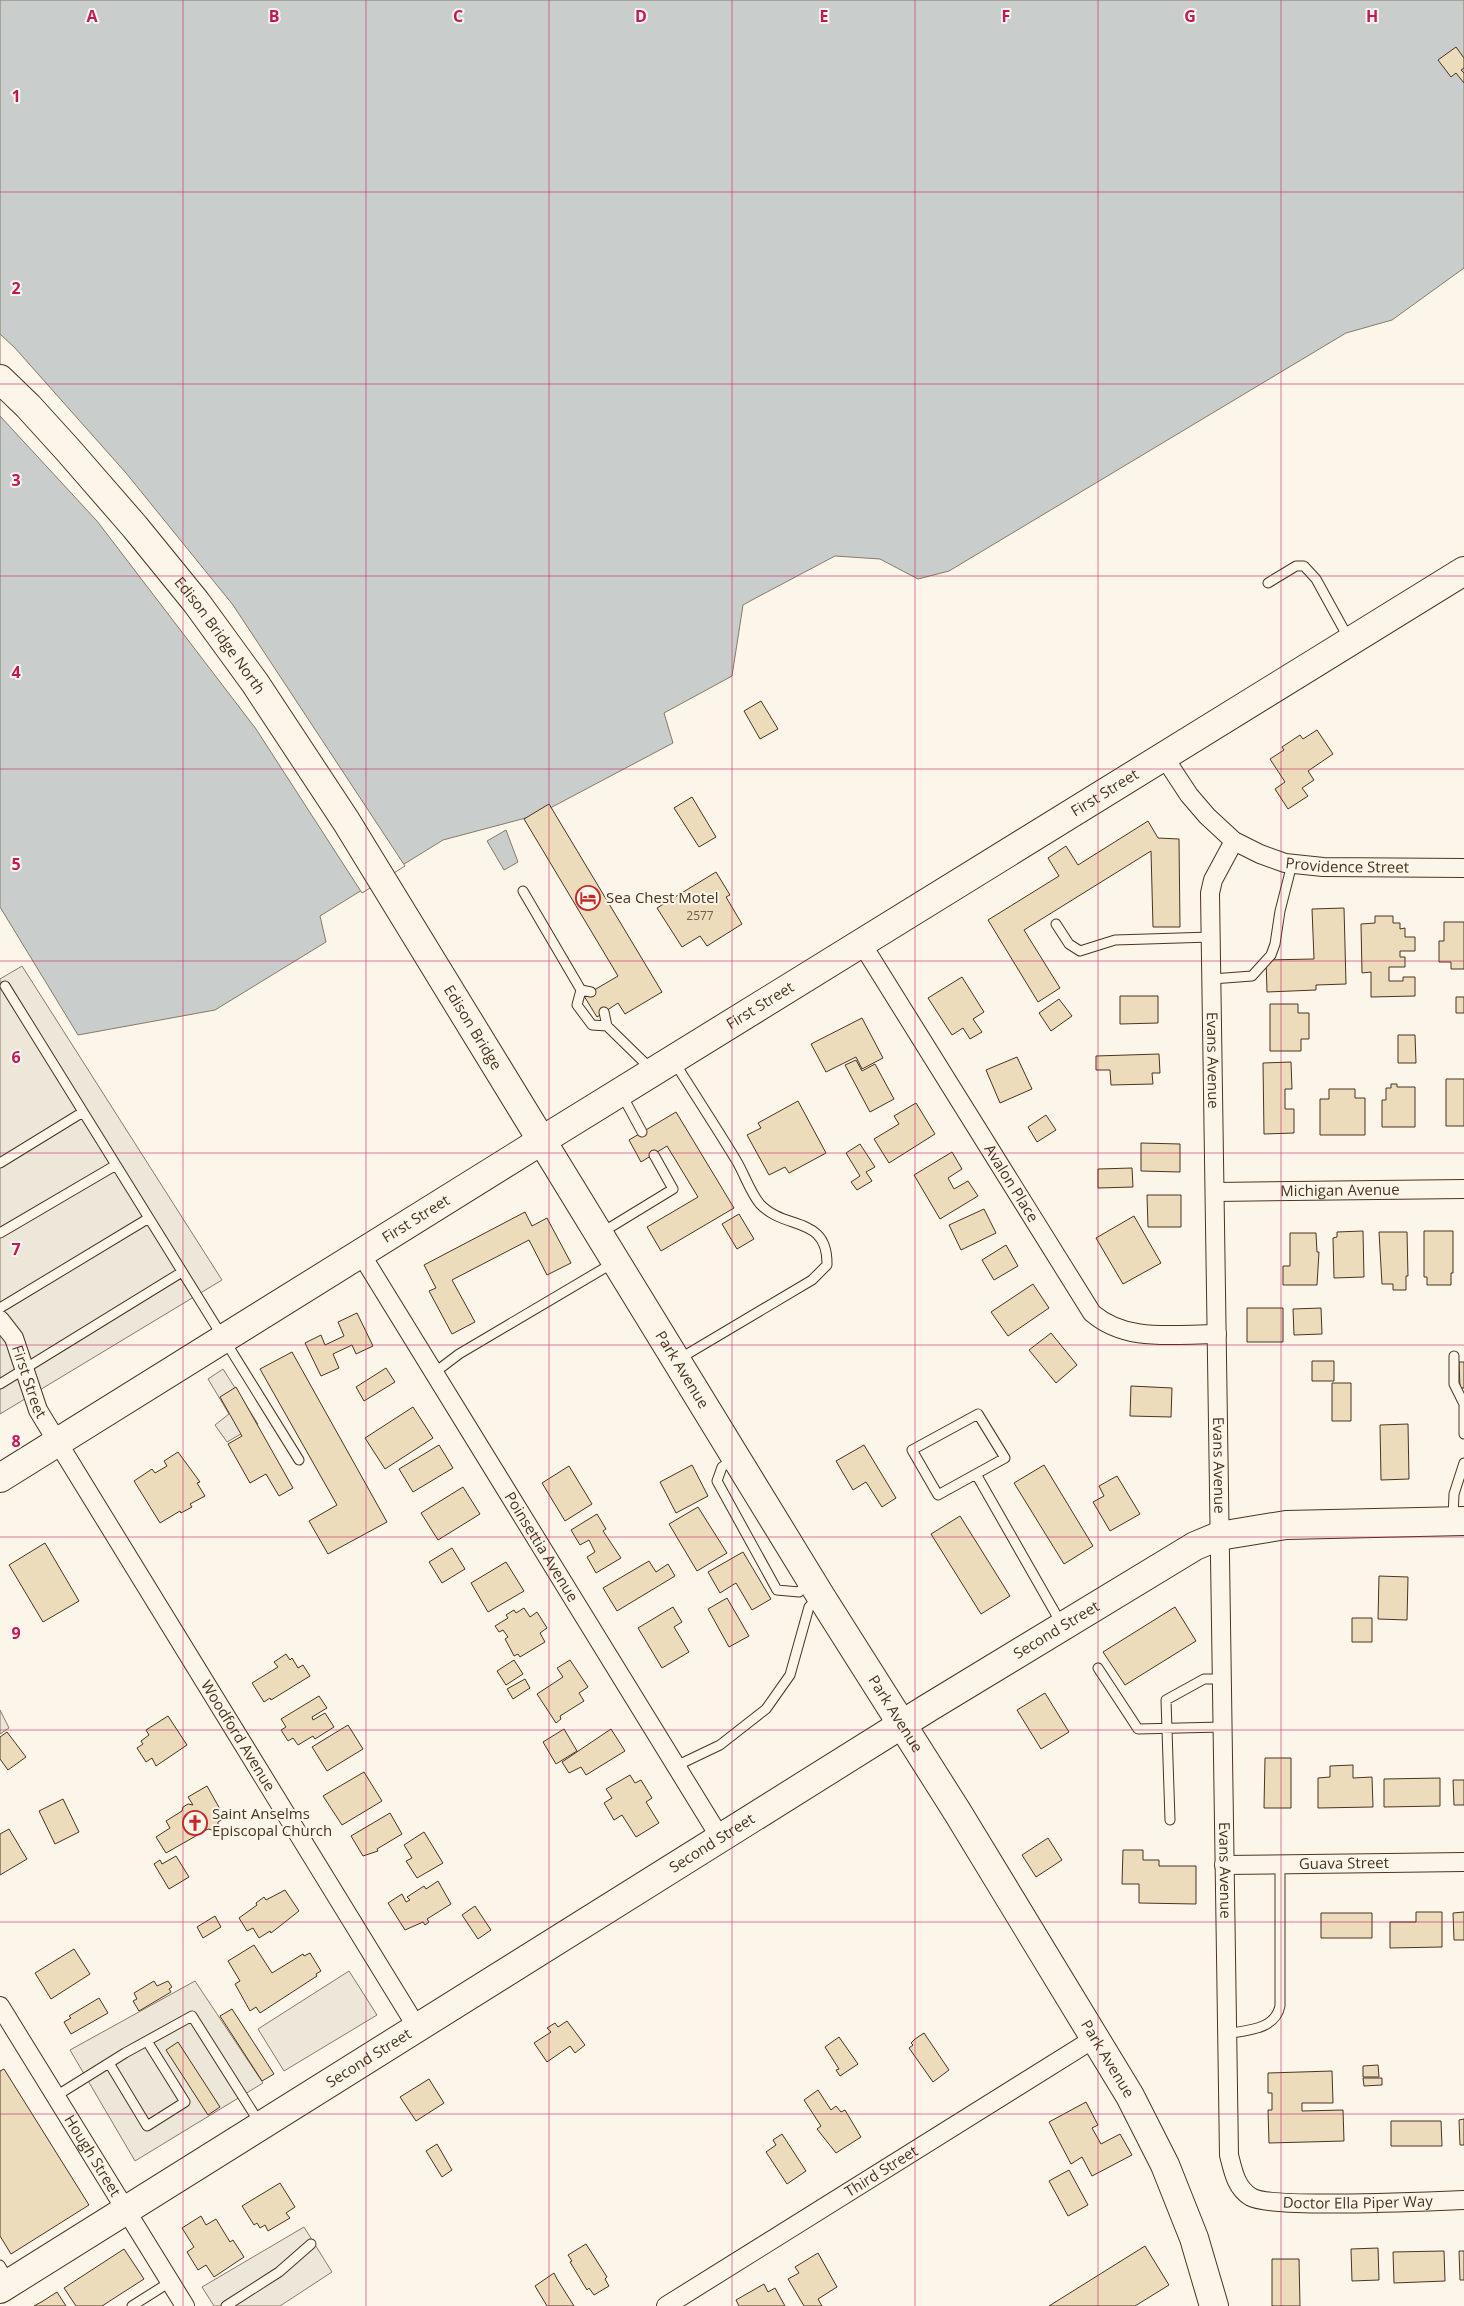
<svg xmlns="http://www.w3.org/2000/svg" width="1464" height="2306" font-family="'Open Sans',sans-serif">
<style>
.parking{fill:#ede7d9;stroke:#887966}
.water{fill:#c9cecd;stroke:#887966}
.pier{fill:#fbf6e9;stroke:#887966}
.building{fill:#ecdcbc;stroke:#4a3520}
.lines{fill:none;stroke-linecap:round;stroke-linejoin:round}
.service-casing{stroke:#4a3520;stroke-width:11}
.minor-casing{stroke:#4a3520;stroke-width:20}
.primary-casing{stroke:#4a3520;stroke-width:30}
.service{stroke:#fbf6e9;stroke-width:9}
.minor{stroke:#fbf6e9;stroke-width:18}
.primary{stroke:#fbf6e9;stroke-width:28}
.grid{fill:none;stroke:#c2185b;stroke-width:1;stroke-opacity:0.55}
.labels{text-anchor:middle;stroke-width:4;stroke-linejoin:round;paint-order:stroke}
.number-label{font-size:12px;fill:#725f47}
.street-label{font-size:15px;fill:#4a3520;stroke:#fbf6e9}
.poi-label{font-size:15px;fill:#4a3520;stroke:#fbf6e9;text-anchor:start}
.grid-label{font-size:16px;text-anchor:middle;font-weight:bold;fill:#c2185b;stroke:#fbf6e9;stroke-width:4;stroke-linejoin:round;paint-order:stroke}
</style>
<rect width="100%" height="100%" fill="#fbf6e9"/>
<path class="parking" d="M22,966l200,314 -222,134v-435z
M223,1369l35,55 -31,18 -12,-17 14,-11 -21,-35z
M0,1710l9,18 -9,6z
M349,1971l28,44 -93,56 -26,-42z
M195,1981l68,102 -128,78 -65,-111z
M304,2227l28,45 -52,34h-66l-12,-19z"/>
<path class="water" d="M0,0h1464v268l-72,52 -46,13 -397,238 -31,8 -38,-20 -45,-3 -83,44 -9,5 -11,71 -68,37 9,30 -136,72 -94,25 -123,76 6,26 -111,68 -137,25 -78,-128z
M506,830l12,32 -14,8 -17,-29z"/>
<path class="pier" d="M0,334l15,14 111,125 107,132 172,261 -43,27 -106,-164 -159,-208 -97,-105z"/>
<path class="building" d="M1456,47l8,11v10l-3,2 3,3v10l-8,-10 -5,4 -13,-17z
M761,701l17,28 -18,10 -16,-28z
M1317,730l16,24 -25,17 6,9 -12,8 6,8 -20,13 -13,-20 10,-7 -15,-23 14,-9 -2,-3 18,-12 3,4z
M692,797l24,40 -17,10 -25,-39z
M549,804l113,188 -37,22 -7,-11 -21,14 -13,-21 34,-20 -94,-157z
M1148,821l10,17 21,1 1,88h-27l-2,-76 -127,79 36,58 -22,14 -50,-82 71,-44 -11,-18 18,-12 12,19z
M716,872l14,23 -4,2 16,27 -35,22 -7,-10 -18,11 -25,-39z
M1344,908l2,76 -30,1v5l-49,2 -1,-32 48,-1 -2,-50z
M1375,916h18v7h7v6l5,-1v9h10v14h-15v6h5v10h-16v14h14v-4h12v19l-44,1v-25l-9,1 -1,-49 14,-1z
M1444,922h20v47h-13v-7h-12v-21h5z
M962,977l22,35 -11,7 9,13 -12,7 -7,-11 -11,7 -24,-37z
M1120,996h38v27l-38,1z
M1456,997h8v16h-8z
M1059,999l13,17 -21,15 -12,-18z
M1270,1004h28v9h11v26h-8v12h-31z
M862,1018l21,40 -21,11 -6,-12 -30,15 -15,-28z
M1398,1035h17l1,28h-18z
M1159,1054l1,19h-8l1,11 -42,1 -1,-15h-14v-14z
M1017,1057l15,32 -32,14 -14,-33z
M856,1060l6,11 13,-7 19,35 -24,13 -25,-47z
M1291,1062l1,27h-7v20h9v24l-30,1 -1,-71z
M1446,1079h18v47h-18z
M1391,1084h6v3h18v40h-33v-27h4v-12h5z
M1329,1089h26v9h10v37h-45v-36h9z
M798,1101l28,52 -37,20 -4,-6 -16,8 -22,-40 14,-7 -3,-5z
M916,1103l19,31 -46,29 -15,-24 25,-15 -5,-8z
M676,1112l58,96 -73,43 -14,-24 51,-30 -31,-51 -26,16 -12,-22z
M1046,1115l10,15 -19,12 -9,-15z
M1141,1143l39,1v28l-39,-1z
M860,1144l15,23 -9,5 6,9 -15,9 -6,-8 9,-6 -14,-23z
M952,1152l10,17 -14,9 6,11 14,-8 10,15 -38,23 -26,-44z
M1132,1168l1,19 -35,1v-19z
M1147,1195h34v32h-33z
M984,1209l12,24 -35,17 -12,-25z
M525,1212l7,14 15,-8 24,45 -24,12 -18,-35 -77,40 23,42 -23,12 -23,-43 7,-3 -12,-23z
M739,1214l15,25 -17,10 -15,-25z
M1134,1216l27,47 -38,21 -27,-46z
M1363,1231l1,46 -30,1 -1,-40 4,-1v-5z
M1424,1231h29v42h-2v12h-24v-8h-3z
M1379,1232h28l1,44h-2v14h-13v-6h-11z
M1290,1233h26l1,19h2l-2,33h-34v-19h7z
M1006,1245l12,21 -24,14 -12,-20z
M1033,1284l16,24 -41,28 -17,-24z
M1247,1308h36v34h-36z
M1321,1308l1,26 -28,1 -1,-26z
M357,1313l16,33 -17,8 -4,-9 -19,9 6,14 -18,8 -16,-33 16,-8 4,10 19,-9 -6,-14z
M1051,1333l26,32 -21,18 -27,-33z
M292,1352l95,170 -59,32 -19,-33 28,-16 -77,-136z
M1312,1361h22v20h-22z
M1459,1362h5v26h-4z
M386,1368l9,14 -31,19 -8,-14z
M1332,1383h19v38h-19z
M1131,1386l41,2 -1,29 -41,-1z
M236,1387l57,101 -14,8 -13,-22 -16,9 -22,-39 14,-8 -22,-39z
M413,1407l20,31 -48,31 -20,-31z
M1408,1424l1,55 -28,1 -1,-55z
M439,1445l14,23 -40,24 -14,-23z
M864,1445l32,53 -14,9 -16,-25 -13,8 -17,-29z
M178,1452l22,30 -3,1 8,13 -15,8 2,3 -11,6 -1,-2 -20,12 -26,-42 18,-12 3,4 12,-7 -3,-5z
M692,1465l16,31 -32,17 -16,-31z
M1044,1465l49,81 -29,18 -50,-81z
M569,1466l23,38 -27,17 -23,-38z
M1117,1476l23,38 -30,17 -17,-29 11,-6 -5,-10z
M463,1487l17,27 -42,26 -17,-27z
M698,1507l29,46 -30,18 -28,-47z
M597,1514l9,15 -3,2 18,27 -25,15 -9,-16 8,-5 -6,-12 -9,5 -9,-15z
M960,1516l50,80 -29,18 -50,-80z
M45,1543l34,58 -36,21 -34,-57z
M452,1548l13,21 -23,14 -13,-21z
M743,1552l28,47 -19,11 -16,-27 -16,10 -12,-21z
M649,1561l7,11 12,-8 7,12 -58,35 -14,-23z
M506,1562l18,29 -36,21 -17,-29z
M1379,1576l29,1 -1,43 -29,-1z
M727,1598l22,38 -20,11 -21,-38z
M673,1607l9,15 -8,5 15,25 -27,16 -24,-40z
M1175,1607l21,34 -71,44 -22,-33z
M524,1608l6,9 7,-5 10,16 -7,5 5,9 -25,15 -2,-3 -4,2 -3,-6 -6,-11 3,-2 -5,-7 -4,2 -4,-6 13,-8 -2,-3 8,-5 2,3z
M1352,1618h20v24h-20z
M286,1654l4,6 2,-2 6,10 5,-3 7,11 -39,24 -1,-2 -6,4 -12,-19 26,-16 -4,-5z
M514,1660l9,14 -17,11 -9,-14z
M570,1660l18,27 -9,6 5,8 -24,15 1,3 -5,4 -19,-29 26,-17 -6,-9z
M525,1679l5,9 -17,11 -6,-10z
M1045,1693l24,39 -28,17 -24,-39z
M319,1696l8,12 -15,9 1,3 12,-7 9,14 -19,12 -2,-3 -15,9 -5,-7 -5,3 -7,-11 5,-3 -5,-8z
M168,1716l19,29 -31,21 -4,-8 -6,4 -9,-14 6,-4 -2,-3 8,-6 -3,-5z
M348,1725l15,24 -36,22 -15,-24z
M564,1729l13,22 -21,13 -13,-22z
M611,1729l14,22 -39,24 -5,-8 -12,6 -7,-11z
M7,1732l19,25 -18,13 -8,-11v-22z
M1265,1758h26v50h-27z
M1353,1765v13l19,-1 1,30 -55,1v-30l12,-1v-11z
M364,1772l18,29 -40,24 -19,-29z
M630,1775l5,8 6,-3 11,18 -6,4 13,21 -23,14 -14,-22 -8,5 -10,-17 8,-5 -6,-9z
M1440,1778v28l-56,1v-28z
M1453,1780h11v25h-10z
M207,1786l18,32 -7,4v5l-6,3 -4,-1 -42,24 -10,-16 14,-9 -4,-7 16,-10 1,-4 5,-3 5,1 -5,-8z
M63,1799l16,33 -24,12 -16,-33z
M390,1813l12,21 -25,15 1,2 -15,5 -12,-20z
M9,1829l18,30 -27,16v-41z
M424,1832l19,31 -26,15 -11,-17 6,-3 -8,-13z
M1048,1838l14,22 -26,17 -14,-22z
M1123,1850h20v10h16v6h37v38l-57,-1v-19h-17z
M176,1856l13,21 -20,12 -15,-25 6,-4 2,4z
M438,1881l13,23 -24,15 2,3 -4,3 -2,-3 -18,8 -17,-27 14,-9 4,8 4,-2 -3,-3 17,-11 2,3z
M285,1890l14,21 -28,22 -1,-2 -11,7 -6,-10 -6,3 -8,-13 18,-13 -1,-2 8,-6 2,3z
M475,1906l16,24 -13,9 -16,-24z
M1416,1912h26v35l-52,1v-26h26z
M1464,1912v28h-10l-1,-27z
M1321,1913h51v25h-51z
M215,1916l6,11 -18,11 -6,-11z
M254,1945l18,28 31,-19 1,2 6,-3 11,18 -5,3 1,2 -57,37 -4,-6 -6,4 -15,-27 5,-3 -12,-20z
M74,1949l16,25 -39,25 -16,-26z
M154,1981l3,5 11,-5 4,6 -3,2 2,3 -32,19 -6,-10 4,-2 -3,-6z
M99,1998l9,15 -37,21 -7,-12 7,-4 -2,-2z
M232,2009l42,65 -12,7 -42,-65z
M567,2021l18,24 -10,8 -5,-7 -23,16 -13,-19 17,-11 -4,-4 8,-5 3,4z
M924,2033l25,37 -16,12 -24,-34 4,-3 -2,-2 4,-4z
M839,2037l19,27 -18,12 -4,-6 3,-1 -14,-22z
M178,2042l42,65 -12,8 -42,-65z
M1378,2065l1,12h-16v-11z
M4,2069l85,136 -78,49 -11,-18v-165z
M1332,2071l1,32h-31v8l41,-1 1,31 -75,2 -1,-33h4v-17h-4v-20z
M1363,2078h19v7l-18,1z
M429,2079l15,24 -28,18 -16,-24z
M818,2090l13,20 5,-4 5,6 4,-2 16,27 -25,16 -19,-24 4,-3 -17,-26z
M1086,2102l12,23 -6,3 9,16 19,-10 12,21 -40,21 -10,-19 -11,7 -22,-42z
M1464,2119v26h-4l-1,-25z
M1391,2121h50l1,25h-51z
M782,2134l24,37 -19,13 -21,-32 10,-7 -3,-5z
M437,2144l15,26 -10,7 -16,-26z
M1069,2170l19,35 -20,11 -19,-35z
M280,2183l15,24 -9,6 4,5 -22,13 -3,-6 -5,3 -3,-5 -3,2 -12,-19z
M201,2216l5,9 10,-6 14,23 3,-2 11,17 -30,20 -8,-12 -8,5 -11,-18 7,-5 -12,-19z
M586,2244l21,33 -2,2 4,7 -15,9 -5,-7 -2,2 -17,-28 2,-1 -4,-6z
M1145,2246l24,39 -34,21h-86z
M1378,2248l1,32 -27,1 -1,-32z
M124,2249l20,30 -42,27h-26l-12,-18z
M1444,2251l1,30 -51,2 -1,-31z
M1459,2251h5v29h-4z
M818,2253l19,34 -19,12 4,7h-18l-16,-27 11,-6 -4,-6z
M1272,2259h27l1,47h-28z
M554,2273l3,6 17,27h-27l-12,-20z
M764,2284l4,8 7,-4 10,18h-46l-3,-6z
M57,2292l9,14h-32l9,-5z"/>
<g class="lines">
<defs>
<path id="service" d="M1268,583l28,-17h8l12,13 33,60
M523,891l58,99 -4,15 15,20 15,1 45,44
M1056,924l13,20 11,7 35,-11 96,-3
M1212,979l40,-3 19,-21 4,-11 5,-33 12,-47
M5,986l294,474
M581,990l10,2
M604,1012l3,14
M675,1063c20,32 41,64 61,97 8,13 14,32 24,44 25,27 68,11 67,61l-15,15 -133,79
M622,1095l20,37
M0,1163l83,-51
M0,1233l116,-68
M601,1233l72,-44 -19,-34
M0,1308l149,-90
M1454,1356v28l10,20v30
M434,1373l25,-19 154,-91
M0,1384l182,-112
M734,1459l-12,8 -5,14 60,109 22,2 9,-9
M976,1474l-38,21 -26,-45 66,-36 27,44 -29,16 85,149
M1453,1518l1,-24 10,-31
M1098,1668l40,61 84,-2
M676,1766l44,-21 46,-36 24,-34 19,-68 9,-9
M1170,1820l-4,-120 38,-21h17
M1226,2034c21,-4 49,-4 54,-28v-142
M109,2063l38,63 38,-24 -38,-61
M56,2096l69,-43 67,-37 67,106
M0,2265l9,15
M132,2306l38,-24
M226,2306l53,-34 32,-28"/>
<g id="minor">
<path id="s1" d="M1164,757l25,38 18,21 27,25 26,13 25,9 38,4 141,1"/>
<path id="s2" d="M1234,841l-21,39 -3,13 19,1262c4,16 7,33 22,42 19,12 180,4 213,3"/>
<path id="s3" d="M862,944l230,369c35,30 81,21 125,21"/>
<path id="s4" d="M1215,1192l249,-3"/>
<path id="s5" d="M361,1254l360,585"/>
<path id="s6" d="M0,1320l14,18 24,72 6,10 374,609"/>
<path id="s7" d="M1224,1865l240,-3"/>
<path id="s8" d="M0,2006l185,300"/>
<path id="s9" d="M666,2306l429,-268"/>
</g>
<g id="primary">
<path id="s10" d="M0,379l28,27 40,44 67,77 61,75 59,81 91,138 474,774 138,218 172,283 35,69 29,73 20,68"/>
<path id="s11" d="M0,1478l541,-337 923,-570"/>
<path id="s12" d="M0,2289l928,-581 267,-162 24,-10 67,-11 178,-4"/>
</g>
</defs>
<use href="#service" class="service-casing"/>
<use href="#minor" class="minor-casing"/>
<use href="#primary" class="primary-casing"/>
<use href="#service" class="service"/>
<use href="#minor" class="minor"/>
<use href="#primary" class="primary"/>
</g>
<path class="grid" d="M183,0v2306M366,0v2306M549,0v2306M732,0v2306M915,0v2306M1098,0v2306M1281,0v2306M0,192h1464M0,384h1464M0,576h1464M0,769h1464M0,961h1464M0,1153h1464M0,1345h1464M0,1537h1464M0,1730h1464M0,1922h1464M0,2114h1464"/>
<defs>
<symbol id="hotel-ring" viewBox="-11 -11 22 22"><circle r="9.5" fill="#fbf6e9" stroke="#c62828" stroke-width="1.5"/><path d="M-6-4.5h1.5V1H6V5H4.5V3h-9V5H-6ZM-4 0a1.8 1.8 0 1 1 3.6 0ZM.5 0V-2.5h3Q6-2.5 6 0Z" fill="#c62828"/></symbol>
<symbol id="church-ring" viewBox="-11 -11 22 22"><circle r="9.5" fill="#fbf6e9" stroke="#c62828" stroke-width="1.5"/><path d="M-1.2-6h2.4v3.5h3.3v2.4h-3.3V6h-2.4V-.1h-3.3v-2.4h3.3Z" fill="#c62828"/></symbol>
</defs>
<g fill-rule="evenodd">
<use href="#hotel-ring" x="574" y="884" width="28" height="28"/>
<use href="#church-ring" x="181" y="1809" width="28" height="28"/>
</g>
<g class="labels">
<g class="number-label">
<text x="700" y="920">2577</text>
</g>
<g class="street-label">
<text dy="5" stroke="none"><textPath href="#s10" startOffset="338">Edison Bridge North</textPath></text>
<text dy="5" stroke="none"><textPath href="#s11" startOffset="1300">First Street</textPath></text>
<text dy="5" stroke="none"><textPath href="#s1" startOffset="228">Providence Street</textPath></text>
<text dy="5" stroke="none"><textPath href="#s11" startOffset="895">First Street</textPath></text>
<text dy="5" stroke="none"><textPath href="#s10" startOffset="805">Edison Bridge</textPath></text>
<text dy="5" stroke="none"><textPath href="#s2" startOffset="225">Evans Avenue</textPath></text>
<text dy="5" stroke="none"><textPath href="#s3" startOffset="282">Avalon Place</textPath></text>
<text dy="5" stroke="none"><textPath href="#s4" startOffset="125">Michigan Avenue</textPath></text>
<text dy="5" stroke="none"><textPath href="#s11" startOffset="490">First Street</textPath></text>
<text dy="5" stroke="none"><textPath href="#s10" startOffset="1206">Park Avenue</textPath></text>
<text dy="5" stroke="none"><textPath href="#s6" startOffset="69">First Street</textPath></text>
<text dy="5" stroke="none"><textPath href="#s2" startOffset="630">Evans Avenue</textPath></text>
<text dy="5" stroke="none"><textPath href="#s5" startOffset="344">Poinsettia Avenue</textPath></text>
<text dy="5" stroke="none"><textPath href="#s12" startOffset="1245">Second Street</textPath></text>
<text dy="5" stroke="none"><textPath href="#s10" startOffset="1611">Park Avenue</textPath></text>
<text dy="5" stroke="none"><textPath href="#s6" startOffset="481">Woodford Avenue</textPath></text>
<text dy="5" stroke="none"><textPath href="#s12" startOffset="840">Second Street</textPath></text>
<text dy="5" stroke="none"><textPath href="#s7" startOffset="120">Guava Street</textPath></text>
<text dy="5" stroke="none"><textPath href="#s2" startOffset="1035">Evans Avenue</textPath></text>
<text dy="5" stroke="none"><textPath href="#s10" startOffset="2016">Park Avenue</textPath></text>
<text dy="5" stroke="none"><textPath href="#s12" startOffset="435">Second Street</textPath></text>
<text dy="5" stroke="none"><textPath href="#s8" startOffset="176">Hough Street</textPath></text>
<text dy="5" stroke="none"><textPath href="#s9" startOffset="254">Third Street</textPath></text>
<text dy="5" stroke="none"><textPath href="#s2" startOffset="1476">Doctor Ella Piper Way</textPath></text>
</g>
<g class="poi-label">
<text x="606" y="903">Sea Chest Motel</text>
<text x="212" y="1819">Saint Anselms<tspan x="212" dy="17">Episcopal Church</tspan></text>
</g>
</g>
<g class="grid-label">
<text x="92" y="22">A</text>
<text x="274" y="22">B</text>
<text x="458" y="22">C</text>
<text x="641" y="22">D</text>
<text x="824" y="22">E</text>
<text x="1006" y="22">F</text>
<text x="1190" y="22">G</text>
<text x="1372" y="22">H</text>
<text x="16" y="102">1</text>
<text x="16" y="294">2</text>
<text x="16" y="486">3</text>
<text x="16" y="678">4</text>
<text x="16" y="870">5</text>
<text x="16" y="1063">6</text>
<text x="16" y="1255">7</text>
<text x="16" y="1447">8</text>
<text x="16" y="1639">9</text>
</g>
</svg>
